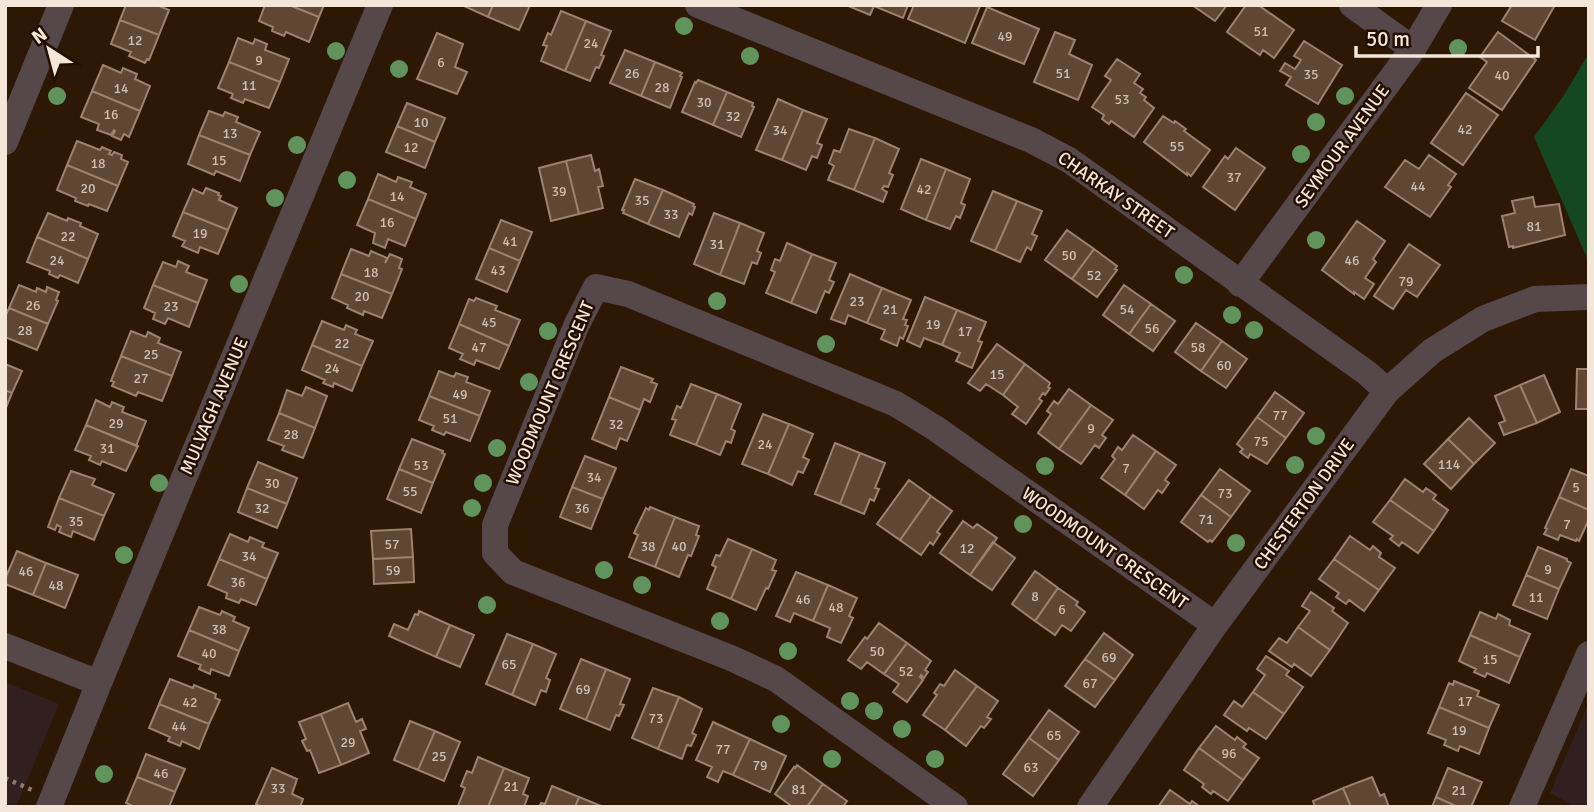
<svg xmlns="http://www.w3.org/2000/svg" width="1594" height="812" font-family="Signika,sans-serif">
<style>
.education{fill:#321f1f}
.green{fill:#154722}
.building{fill:#5f4734;stroke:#9d826d;stroke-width:2}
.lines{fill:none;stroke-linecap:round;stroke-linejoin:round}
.path{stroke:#8c7a6b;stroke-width:4.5;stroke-dasharray:3.5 5;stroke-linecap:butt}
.minor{stroke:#56484a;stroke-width:26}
.tree{fill:#61945c}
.labels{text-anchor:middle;stroke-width:5;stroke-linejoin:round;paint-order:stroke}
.number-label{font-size:14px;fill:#d0beb0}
.street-label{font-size:18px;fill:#f5e6da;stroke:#230f00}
</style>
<rect width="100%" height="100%" fill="#2d1806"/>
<path class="education" d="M5,682l54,22 -43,103h-11z
M1589,702v105h-14l-25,-14z"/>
<path class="green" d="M1589,53v205h-2l-53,-121 30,-42z"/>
<path class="building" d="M126,5h31l12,5 -10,25 -39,-15z
M265,5h24l30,12 -10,25 -23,-10 -2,4 -12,-5 1,-4 -14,-6z
M289,5h35l-5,12z
M462,5h31l-5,12z
M493,5h37l-11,25 -31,-13z
M846,5h62l-5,13 -29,-12 -4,9z
M914,5h64l2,1 -15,37 -57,-24z
M1192,5h35l-12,16z
M1246,5h12l36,25 -20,28 -11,-8 -3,5 -33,-23z
M1512,5h43l-20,35 -33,-19z
M987,7l52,22 -15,35 -52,-21z
M561,11l25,10 -21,50 -24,-10 6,-15 -4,-1 5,-12 3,2z
M120,20l39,15 -10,25 -2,-1 -2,4 -16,-7 2,-4 -20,-8z
M586,21l25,10 -10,24 3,1 -5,12 -3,-1 -6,14 -25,-10z
M1055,32l20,8 -6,14 23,11 -14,35 -44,-18z
M1498,32l38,28 -34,50 -33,-22 18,-26 -7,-5z
M437,33l26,11 -8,23 12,5 -10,22 -40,-15z
M238,38l15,6 2,-5 12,5 -2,6 24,9 -9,23 -51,-20z
M1304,41l38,24 -24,39 -32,-19 5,-8 -11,-6 5,-8 10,6 6,-9 -7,-4z
M625,50l30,12 -14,34 -31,-13z
M1117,59l23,15 -6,9 9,6 -3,4 6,4 -2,3 10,8 -20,29 -23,-16 -2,3 -7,-5 2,-4 -12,-8 19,-27 -6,-4z
M229,62l51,20 -11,26 -24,-9 -2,4 -12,-5 2,-4 -15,-6z
M655,62l27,11 -2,3 2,1 -12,31 -29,-12z
M103,65l18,8 2,-5 14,6 -2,5 15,7 -10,25 -48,-20z
M698,80l29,12 -14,33 -31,-13 13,-30 1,1z
M92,91l48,20 -11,26 -5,-3 -3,6 -9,-4 3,-5 -1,-1 -3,5 -14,-5 2,-6 -18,-7z
M727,92l26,11 -1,3 2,1 -13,30 -28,-12z
M1466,93l32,22 -35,50 -32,-22z
M778,99l25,11 -21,50 -26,-10z
M407,103l38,15 -10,24 -38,-16z
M803,110l24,9 -10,24 5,2 -5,13 -5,-2 -6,14 -24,-10z
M209,111l14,5 2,-4 13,5 -2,5 24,10 -10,23 -51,-20z
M1163,116l11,7 1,-2 11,8 -2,2 26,19 -19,26 -4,-3v2l-43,-33z
M397,126l38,16 -10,26 -39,-16z
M849,129l26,9 -21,52 -26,-10 6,-14 -5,-3 5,-13 6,2z
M199,135l51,20 -10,26 -24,-10 -2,4 -26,-11z
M875,138l24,11 -10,24 4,2 -5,12 -4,-1 -2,3 5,3 -4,10 -29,-12z
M77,141l23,9 2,-3 9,4 -2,3 3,1 2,-3 8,3 -1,4 7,3 -10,24 -51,-21z
M1236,148l29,20 -30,42 -32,-23 22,-31 3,3z
M591,155l4,16 4,-2 4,17 -5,1 5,21 -24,6 -13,-53z
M1429,155l27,19 -8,11 3,2 -21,30 -45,-30 20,-27 14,9z
M921,159l25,10 -20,51 -25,-11z
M566,161l13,53 -28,7 -12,-53z
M67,165l51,21 -11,25 -18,-7 -1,2 -13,-5 1,-3 -19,-8z
M946,169l24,10 -9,24 4,2 -5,13 -4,-2 -6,13 -24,-9z
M378,174l18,8 2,-5 14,5 -2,5 16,7 -10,25 -48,-20z
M635,179l28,11 -15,34 -25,-11 1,-3h-2z
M206,188l13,5 -1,2 3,1 -2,4 18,8 -9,22 -45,-18 10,-23 10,5z
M663,190l31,14 -1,2 2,1 -3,8 -3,-2 -10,24 -31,-13z
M993,191l24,10 -22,50 -24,-10z
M1533,197l2,10 24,-3 6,31 -52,13v-2l-4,1 -7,-31 13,-3 -3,-12z
M368,199l48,20 -11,27 -17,-7 -3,9 -12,-5 2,-10 -18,-8z
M1017,201l25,10 -10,23 5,2 -6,14 -4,-3 -7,15 -25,-11z
M183,212l45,18 -10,24 -18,-7 -2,6 -16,-7 3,-5 -12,-5z
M48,213l19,8 1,-3 13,5 -1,3 18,8 -10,25 -51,-22z
M714,213l26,10 -20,52 -26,-11z
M501,220l31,12 -12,29 -31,-13z
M1357,221l28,20 -12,18 3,3 -11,16 9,6 -10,15 -10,-7v2l-32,-24z
M740,223l24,10 -7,18 4,2 -4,11 -5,-2 -8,22 -24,-9z
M1067,230l27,19 -22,30 -27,-19z
M37,237l51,22 -10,24 -18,-8 -2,3 -9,-4 1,-3 -23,-9z
M787,243l25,11 -21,49 -25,-10 9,-21 -4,-2 4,-11 5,2z
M1409,244l31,21 -23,32 -11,-7 -13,19 -19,-13z
M489,248l31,13 -13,31 -31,-13z
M351,249l18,7 2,-5 16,7 -2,5 5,-9 12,5 -3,9 3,1 -10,25 -51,-20z
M1094,249l23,17 -2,3 2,1 -20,27 -25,-18z
M812,254l24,9 -7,17 5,2 -5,11 -4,-2 -9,22 -25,-10z
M178,261l11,5 -3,6 21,8 -9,23 -45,-18 10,-23 13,5z
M341,274l51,20 -10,24 -18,-7 -1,4 -16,-7 1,-3 -16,-7z
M850,274l32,14 -15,35 -19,-8 -3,9 -14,-5z
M19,285l17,7 1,-4 9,4 1,-5 12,5 -3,8 2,1 -10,23 -39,-16z
M153,285l45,18 -9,24 -21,-9 -3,6 -12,-5 2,-6 -11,-5z
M1124,285l27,19 -22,30 -26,-19z
M882,288l29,12 -8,19 4,1 -2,5 3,1 -5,13 -3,-2 -3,9 -16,-7 4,-9 -18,-7z
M925,297l32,13 -15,35 -18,-7 -4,9 -13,-6z
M476,298l21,8 -2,4 25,10 -11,26 -50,-22 10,-25 5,2z
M1151,304l24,17 -22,30 -24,-17z
M9,308l39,16 -11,26 -32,-13v-20z
M957,310l29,12 -8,19 4,1 -10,26 -16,-7 4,-8 -18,-8z
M322,321l22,9 2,-5 11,5 -2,4 18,7 -11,25 -50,-21z
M1196,323l26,18 -21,30 -26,-19z
M459,324l50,22 -10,23 -23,-9 -2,5 -14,-6 3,-5 -14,-6z
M131,331l15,6 2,-5 12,6 -2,5 23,9 -9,24 -51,-20z
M1222,341l25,18 -21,29 -25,-17z
M997,344l28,20 -22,31 -17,-11 -6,7 -12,-8z
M312,345l50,21 -10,25 -18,-8 -1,4 -10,-4 2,-3 -23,-10z
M121,356l51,20 -10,25 -24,-9 -2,4 -24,-10 2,-4 -3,-1z
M5,364l17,7 -10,22 -7,-3z
M1025,364l25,19 -2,4 2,1 -5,7 -2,-2 -4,6 3,2 -16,23 -14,-10 6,-7 -15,-12z
M621,367l32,12 -2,3 6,2 -7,18 -6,-3 -4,11 -31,-13z
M1577,369h12v40h-13z
M439,371l15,6 2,-4 12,4 -2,5 24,9 -10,25 -51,-20z
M1544,375l16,37 -23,11 -17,-38z
M691,384l26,10 -21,51 -26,-10 6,-15 -4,-1 5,-13 4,2z
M1520,385l17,38 -33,12 -5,-12 6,-2 -10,-25z
M306,387l21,9 -12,32 -36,-15 8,-23 15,6z
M1069,389l22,16 -32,44 -21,-16 13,-19 -4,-3 7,-10 4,3z
M5,390l7,3 -7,17z
M1275,392l29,21 -18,25 -29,-21z
M717,394l24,10 -10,25 4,2 -4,12 -5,-2 -6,14 -24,-10z
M429,396l51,20 -10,25 -24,-9 -2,3 -12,-5 2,-4 -15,-6z
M609,397l31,13 -13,31 -7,-3 -4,11 -24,-10z
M96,400l14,7 2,-5 12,5 -2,5 24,9 -10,25 -50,-21z
M1091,405l22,15 -11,15 4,3 -7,10 -4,-3 -14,19 -22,-15z
M279,413l36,15 -12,30 -21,-8 2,-4 -16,-6z
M763,414l26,10 -21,50 -26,-10z
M1257,417l29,21 -19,26 -17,-10 -2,4 -8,-6 3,-3 -6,-5z
M1469,418l26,25 -21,21 -26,-25z
M789,424l24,10 -10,23 6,3 -6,13 -5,-2 -6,14 -24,-11z
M86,425l52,21 -12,25 -24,-10 -2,4 -11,-5 2,-4 -16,-6z
M1133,435l23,16 -31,44 -24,-17 14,-19 -3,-3 6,-9 4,3z
M412,439l31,12 -1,2 3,1 -12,29 -34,-14z
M1448,439l26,25 -23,25 -27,-25z
M835,443l25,10 -20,51 -25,-10z
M1156,451l20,14 -11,15 4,3 -7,10 -4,-3 -14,19 -19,-14z
M860,453l25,10 -10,25 4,1 -5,12 -4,-2 -6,15 -24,-10z
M585,456l31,12 -13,31 -31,-12z
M258,462l39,16 -10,26 -40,-16z
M399,469l34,14 -12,30 -34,-14z
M1220,469l30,22 -19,26 -30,-22z
M1571,469l18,7v34l-30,-13z
M71,471l24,8 -3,6 22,9 -10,22 -45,-18z
M1405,479l18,13 3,-4 10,7 -3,4 15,11 -14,21 -44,-31z
M909,480l22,16 -31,44 -23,-16z
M572,487l31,12 -12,30 -31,-12z
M247,488l40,16 -10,24 -39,-16z
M1201,495l30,22 -19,25 -2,-2 -2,2 -27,-20z
M931,496l21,15 -15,21 3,2 -7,11 -3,-3 -9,13 -21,-15z
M1559,497l30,13v9l-10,22 -2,-2 -1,2 -16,-6 -2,5 -14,-6 3,-5 -2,-1z
M59,498l45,18 -10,24 -21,-9 -2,6 -12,-5 2,-5 -4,-2 -2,5 -7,-3z
M1390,500l44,31 -16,22 -16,-11 -3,4 -9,-7 3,-3 -20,-14z
M650,507l25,10 -20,50 -26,-10 9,-22 -4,-2 12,-25 3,2z
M675,517l24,9 -3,9 3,1 -8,20 -3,-1 -9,22 -24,-10z
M963,521l10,7 4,-4 20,14 -27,37 -30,-22z
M411,529l2,28 -40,2 -2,-28z
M230,534l18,8 2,-5 14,6 -2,4 16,6 -11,26 -48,-20z
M1350,536l20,14 3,-4 8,7 -2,4 16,11 -16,22 -45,-31z
M728,539l24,10 -21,50 -24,-10 9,-22 -4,-2 4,-10 4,1z
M993,542l22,16 -23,32 -22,-15z
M1538,547l29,12v2l4,2 -12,26 -33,-14z
M752,549l24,11 -4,10 4,1 -8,18 -2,-1 -10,22 -25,-11z
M17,551l29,12 -13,32 -28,-11v-5z
M413,557l1,25 -40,2 -1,-25z
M219,559l48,20 -11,26 -15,-6 -2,4 -13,-5 1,-5 -19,-8z
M1334,559l45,31 -15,21 -15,-11 -3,4 -10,-7 3,-4 -20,-14z
M46,563l32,12 -13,33 -32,-13z
M1035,571l23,17 -23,33 -23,-17z
M796,572l32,13 -15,36 -19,-8 -4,9 -14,-6z
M1526,575l33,14 -12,30 -34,-14z
M828,585l29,13 -8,18 4,2 -12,25 -14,-6 3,-9 -17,-7z
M1058,588l20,14 -2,3 9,7 -14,19 -9,-6 -7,10 -20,-14z
M1311,592l23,16 -2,3 16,12 -18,27 -32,-23 12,-16 -8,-5z
M199,607l21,8 2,-4 13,6 -2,4 16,7 -10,23 -50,-21z
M419,611l31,14 -14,32 -47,-21 5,-12 14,6 7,-16 3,1z
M1480,612l16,7 2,-5 12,6 -1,5 21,9 -10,23 -50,-22z
M879,623l28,20 -23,31 -17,-12 -6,7 -13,-9 17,-23 2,2z
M450,625l24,10 -14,32 -24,-10z
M1298,627l32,23 -19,26 -17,-12 -2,3 -23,-16 10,-13 8,5z
M189,630l50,21 -10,25 -18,-7 -1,5 -11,-5 2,-4 -23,-9z
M1104,633l29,22 -18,25 -30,-21z
M507,634l26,10 -21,51 -26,-11z
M1470,635l50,22 -11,26 -22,-10 -2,4 -11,-5 2,-3 -17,-8z
M907,643l24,18 -6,9 3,2 -4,6 -3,-3 -1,2 3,3 -16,22 -14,-10 6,-8 -15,-10z
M533,644l23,10 -10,24 4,2 -4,12 -5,-2 -6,15 -23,-10z
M1266,656l23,15 -3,4 17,12 -19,27 -31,-22 12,-17 -8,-6z
M581,659l25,10 -20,51 -26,-11z
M1085,659l30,21 -20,27 -30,-21z
M606,669l24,10 -10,25 4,1 -5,11 -3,-1 -6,15 -24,-10z
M955,670l22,16 -32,44 -22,-15 14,-20 -3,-2 6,-9 4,2z
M170,679l23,9 1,-3 22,9 -1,4 5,2 -11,24 -50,-20z
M1454,681l25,10 -2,5 22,9 -10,23 -50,-21 10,-24 4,2z
M977,686l21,15 -11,16 4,2 -7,9 -3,-2 -15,20 -21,-16z
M653,688l26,9 -21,52 -26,-11z
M1253,692l31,22 -18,25 -17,-11 -2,3 -23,-16 10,-14 8,6z
M679,697l23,12 -10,24 4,2 -5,11 -4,-1 -5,14 -24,-10z
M348,703l8,19 6,-3 4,10 -6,2 9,22 -28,12 -20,-51z
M159,704l50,20 -10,25 -17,-8 -2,5 -12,-5 2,-4 -21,-9z
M1439,707l50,21 -10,26 -19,-8 -2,5 -14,-6 2,-5 -18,-7z
M1049,710l30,22 -20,28 -30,-22z
M321,714l20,51 -22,8 -9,-23 -3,1 -5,-10 4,-2 -7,-17z
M410,721l25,10 -17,39 -24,-10z
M713,722l37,17 -17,36 -10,-4 -5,11 -11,-5 5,-10 -16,-7z
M1216,726l19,14 2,-3 9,7 -3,3 16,11 -16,22 -44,-32z
M435,731l25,11 -16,39 -26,-11z
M1029,738l30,22 -26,36 -30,-22z
M750,739l36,17 -16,36 -37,-17z
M1199,748l44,32 -15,21 -15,-10 -2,3 -9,-7 2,-3 -20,-14z
M146,754l39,15 -10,23 -38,-15z
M478,757l26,11 -16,39h-27l-3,-1 7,-18 -4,-2 6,-15 5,2z
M797,765l26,19 -16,23h-14l-18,-13 19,-27 1,1z
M272,768l25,11 -5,15 11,5 -3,8h-38l-6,-3z
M504,768l25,10 -6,16 5,2 -4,11h-36z
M1448,768l34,14 -11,25h-13l-22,-10z
M137,777l38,15 -6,15h-34l-9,-4z
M1372,777l8,19 4,-2 5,13h-38l-8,-19z
M823,784l24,17 -4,6h-36z
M552,786l27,11 -4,10h-36l2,-4 4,1z
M1343,788l8,19h-36l-2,-6z
M1170,790l20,14 2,-3 8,6h-42z
M579,797l22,9v1h-26z
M1436,797l22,10h-26z"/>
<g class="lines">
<path class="path" d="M5,778l27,12"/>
<path class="minor" d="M698,5l333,135 38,20 298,213 20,18
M1352,5l61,44
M5,142l56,-137
M1240,284l173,-235 26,-44
M5,646l94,37
M49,807l50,-124 281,-678
M955,807l-179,-128 -45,-21 -218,-86 -18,-19v-28l82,-201 19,-37 32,7 268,110 39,24 280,197
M1090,807l125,-182 172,-234 45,-40 51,-32 52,-20 54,-2
M1522,807l67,-153"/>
</g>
<g class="tree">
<circle cx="684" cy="26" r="9"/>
<circle cx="1458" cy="48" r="9"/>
<circle cx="336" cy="51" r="9"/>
<circle cx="750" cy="56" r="9"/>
<circle cx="399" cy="69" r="9"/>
<circle cx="57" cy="96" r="9"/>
<circle cx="1345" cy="96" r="9"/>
<circle cx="1316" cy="122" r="9"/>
<circle cx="297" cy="145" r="9"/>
<circle cx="1301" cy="154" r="9"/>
<circle cx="347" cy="180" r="9"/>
<circle cx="275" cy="198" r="9"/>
<circle cx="1316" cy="240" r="9"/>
<circle cx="1184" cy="275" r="9"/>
<circle cx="239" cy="284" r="9"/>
<circle cx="717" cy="301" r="9"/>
<circle cx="1232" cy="315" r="9"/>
<circle cx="1254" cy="330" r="9"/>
<circle cx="548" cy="331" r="9"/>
<circle cx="826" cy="344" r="9"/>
<circle cx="529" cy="382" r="9"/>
<circle cx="1316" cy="436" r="9"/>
<circle cx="497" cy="448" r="9"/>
<circle cx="1295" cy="465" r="9"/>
<circle cx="1045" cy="466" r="9"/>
<circle cx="159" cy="483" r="9"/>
<circle cx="483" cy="483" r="9"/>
<circle cx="472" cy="508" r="9"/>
<circle cx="1023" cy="524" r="9"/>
<circle cx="1236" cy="543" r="9"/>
<circle cx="124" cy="555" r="9"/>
<circle cx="604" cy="570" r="9"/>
<circle cx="642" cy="585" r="9"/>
<circle cx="487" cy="605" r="9"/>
<circle cx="720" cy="621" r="9"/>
<circle cx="788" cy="651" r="9"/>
<circle cx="850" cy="701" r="9"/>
<circle cx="874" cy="711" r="9"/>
<circle cx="781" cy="724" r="9"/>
<circle cx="902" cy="729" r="9"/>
<circle cx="832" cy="759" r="9"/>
<circle cx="935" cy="759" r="9"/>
<circle cx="104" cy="774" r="9"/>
</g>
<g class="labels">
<g class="number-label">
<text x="1261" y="36">51</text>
<text x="1005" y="41">49</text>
<text x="135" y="45">12</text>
<text x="591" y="48">24</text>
<text x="259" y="65">9</text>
<text x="441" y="67">6</text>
<text x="632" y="78">26</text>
<text x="1063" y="78">51</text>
<text x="1311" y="79">35</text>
<text x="1502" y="80">40</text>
<text x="249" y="90">11</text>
<text x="662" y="92">28</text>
<text x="121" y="93">14</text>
<text x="1122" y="104">53</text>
<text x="704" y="107">30</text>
<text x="111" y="119">16</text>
<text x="733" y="121">32</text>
<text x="421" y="127">10</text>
<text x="1465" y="134">42</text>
<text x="780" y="135">34</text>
<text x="230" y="138">13</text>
<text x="1177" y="151">55</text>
<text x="411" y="152">12</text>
<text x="219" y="165">15</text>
<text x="98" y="168">18</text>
<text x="1234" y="182">37</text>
<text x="1418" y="191">44</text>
<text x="88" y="193">20</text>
<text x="924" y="194">42</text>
<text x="559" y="196">39</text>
<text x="397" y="201">14</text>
<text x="642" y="205">35</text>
<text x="671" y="219">33</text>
<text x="387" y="227">16</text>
<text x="1534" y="231">81</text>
<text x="200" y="238">19</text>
<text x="68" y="241">22</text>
<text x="510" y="246">41</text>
<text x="717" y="249">31</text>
<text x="1069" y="260">50</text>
<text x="57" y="265">24</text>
<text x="1352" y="265">46</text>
<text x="498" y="275">43</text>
<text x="371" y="277">18</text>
<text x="1094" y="280">52</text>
<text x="1406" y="286">79</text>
<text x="362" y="301">20</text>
<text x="857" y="306">23</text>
<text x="33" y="310">26</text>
<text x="171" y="311">23</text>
<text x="890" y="314">21</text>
<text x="1127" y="314">54</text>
<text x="489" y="327">45</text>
<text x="933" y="329">19</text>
<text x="1152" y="333">56</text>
<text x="25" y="335">28</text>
<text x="965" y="336">17</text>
<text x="342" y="348">22</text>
<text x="479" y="352">47</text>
<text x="1198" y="352">58</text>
<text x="151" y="359">25</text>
<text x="1224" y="370">60</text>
<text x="332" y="373">24</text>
<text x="997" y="379">15</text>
<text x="141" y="383">27</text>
<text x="460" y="399">49</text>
<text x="1280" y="420">77</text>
<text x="450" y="423">51</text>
<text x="116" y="428">29</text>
<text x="616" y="429">32</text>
<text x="1091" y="433">9</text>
<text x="291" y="439">28</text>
<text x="1261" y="446">75</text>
<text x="765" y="449">24</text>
<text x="107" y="453">31</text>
<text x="1449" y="469">114</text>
<text x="421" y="470">53</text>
<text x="1126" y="473">7</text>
<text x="594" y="482">34</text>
<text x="272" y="488">30</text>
<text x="1576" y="492">5</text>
<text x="410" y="496">55</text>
<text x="1225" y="498">73</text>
<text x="262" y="513">32</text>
<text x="582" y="513">36</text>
<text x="1206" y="524">71</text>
<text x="76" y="526">35</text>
<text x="1567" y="529">7</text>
<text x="392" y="549">57</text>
<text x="648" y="551">38</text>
<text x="679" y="551">40</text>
<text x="967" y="553">12</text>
<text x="249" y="561">34</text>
<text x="1548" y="574">9</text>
<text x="393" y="575">59</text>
<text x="26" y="576">46</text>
<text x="238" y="587">36</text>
<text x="56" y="590">48</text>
<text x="1035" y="601">8</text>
<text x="1536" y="602">11</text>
<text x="803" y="604">46</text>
<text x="836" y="612">48</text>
<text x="1062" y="614">6</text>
<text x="219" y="634">38</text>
<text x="877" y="656">50</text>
<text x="209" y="658">40</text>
<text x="1109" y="662">69</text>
<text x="1490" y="664">15</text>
<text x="509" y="669">65</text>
<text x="906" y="676">52</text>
<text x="1090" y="688">67</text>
<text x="583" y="694">69</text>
<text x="1465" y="706">17</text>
<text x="190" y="707">42</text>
<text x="656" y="723">73</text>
<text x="179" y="731">44</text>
<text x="1459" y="735">19</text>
<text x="1054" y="740">65</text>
<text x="348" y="747">29</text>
<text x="723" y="754">77</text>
<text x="1229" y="758">96</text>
<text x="439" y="761">25</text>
<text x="760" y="770">79</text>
<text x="1031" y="772">63</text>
<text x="161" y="778">46</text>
<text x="511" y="791">21</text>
<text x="278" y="793">33</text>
<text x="799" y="794">81</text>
<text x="1459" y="795">21</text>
</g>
<g class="street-label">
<text transform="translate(1342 146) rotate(-54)" y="6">SEYMOUR AVENUE</text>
<text transform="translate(1116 195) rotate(35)" y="6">CHARKAY STREET</text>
<text transform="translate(550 393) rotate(-67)" y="6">WOODMOUNT CRESCENT</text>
<text transform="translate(214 406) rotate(-67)" y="6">MULVAGH AVENUE</text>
<text transform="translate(1304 504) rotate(-54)" y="6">CHESTERTON DRIVE</text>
<text transform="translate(1105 548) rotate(35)" y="6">WOODMOUNT CRESCENT</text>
</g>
</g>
<rect width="1594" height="812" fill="none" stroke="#f5e6da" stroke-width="14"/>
<g transform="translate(49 49) rotate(324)" stroke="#230f00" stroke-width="5" paint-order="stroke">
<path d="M0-5L12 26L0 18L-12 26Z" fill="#f5e6da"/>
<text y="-10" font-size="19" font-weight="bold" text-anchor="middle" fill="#f5e6da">N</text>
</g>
<path d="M1356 46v10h182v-10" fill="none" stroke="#f5e6da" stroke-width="3.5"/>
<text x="1366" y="46" font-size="21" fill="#f5e6da" stroke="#230f00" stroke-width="5" paint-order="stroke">50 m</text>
</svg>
